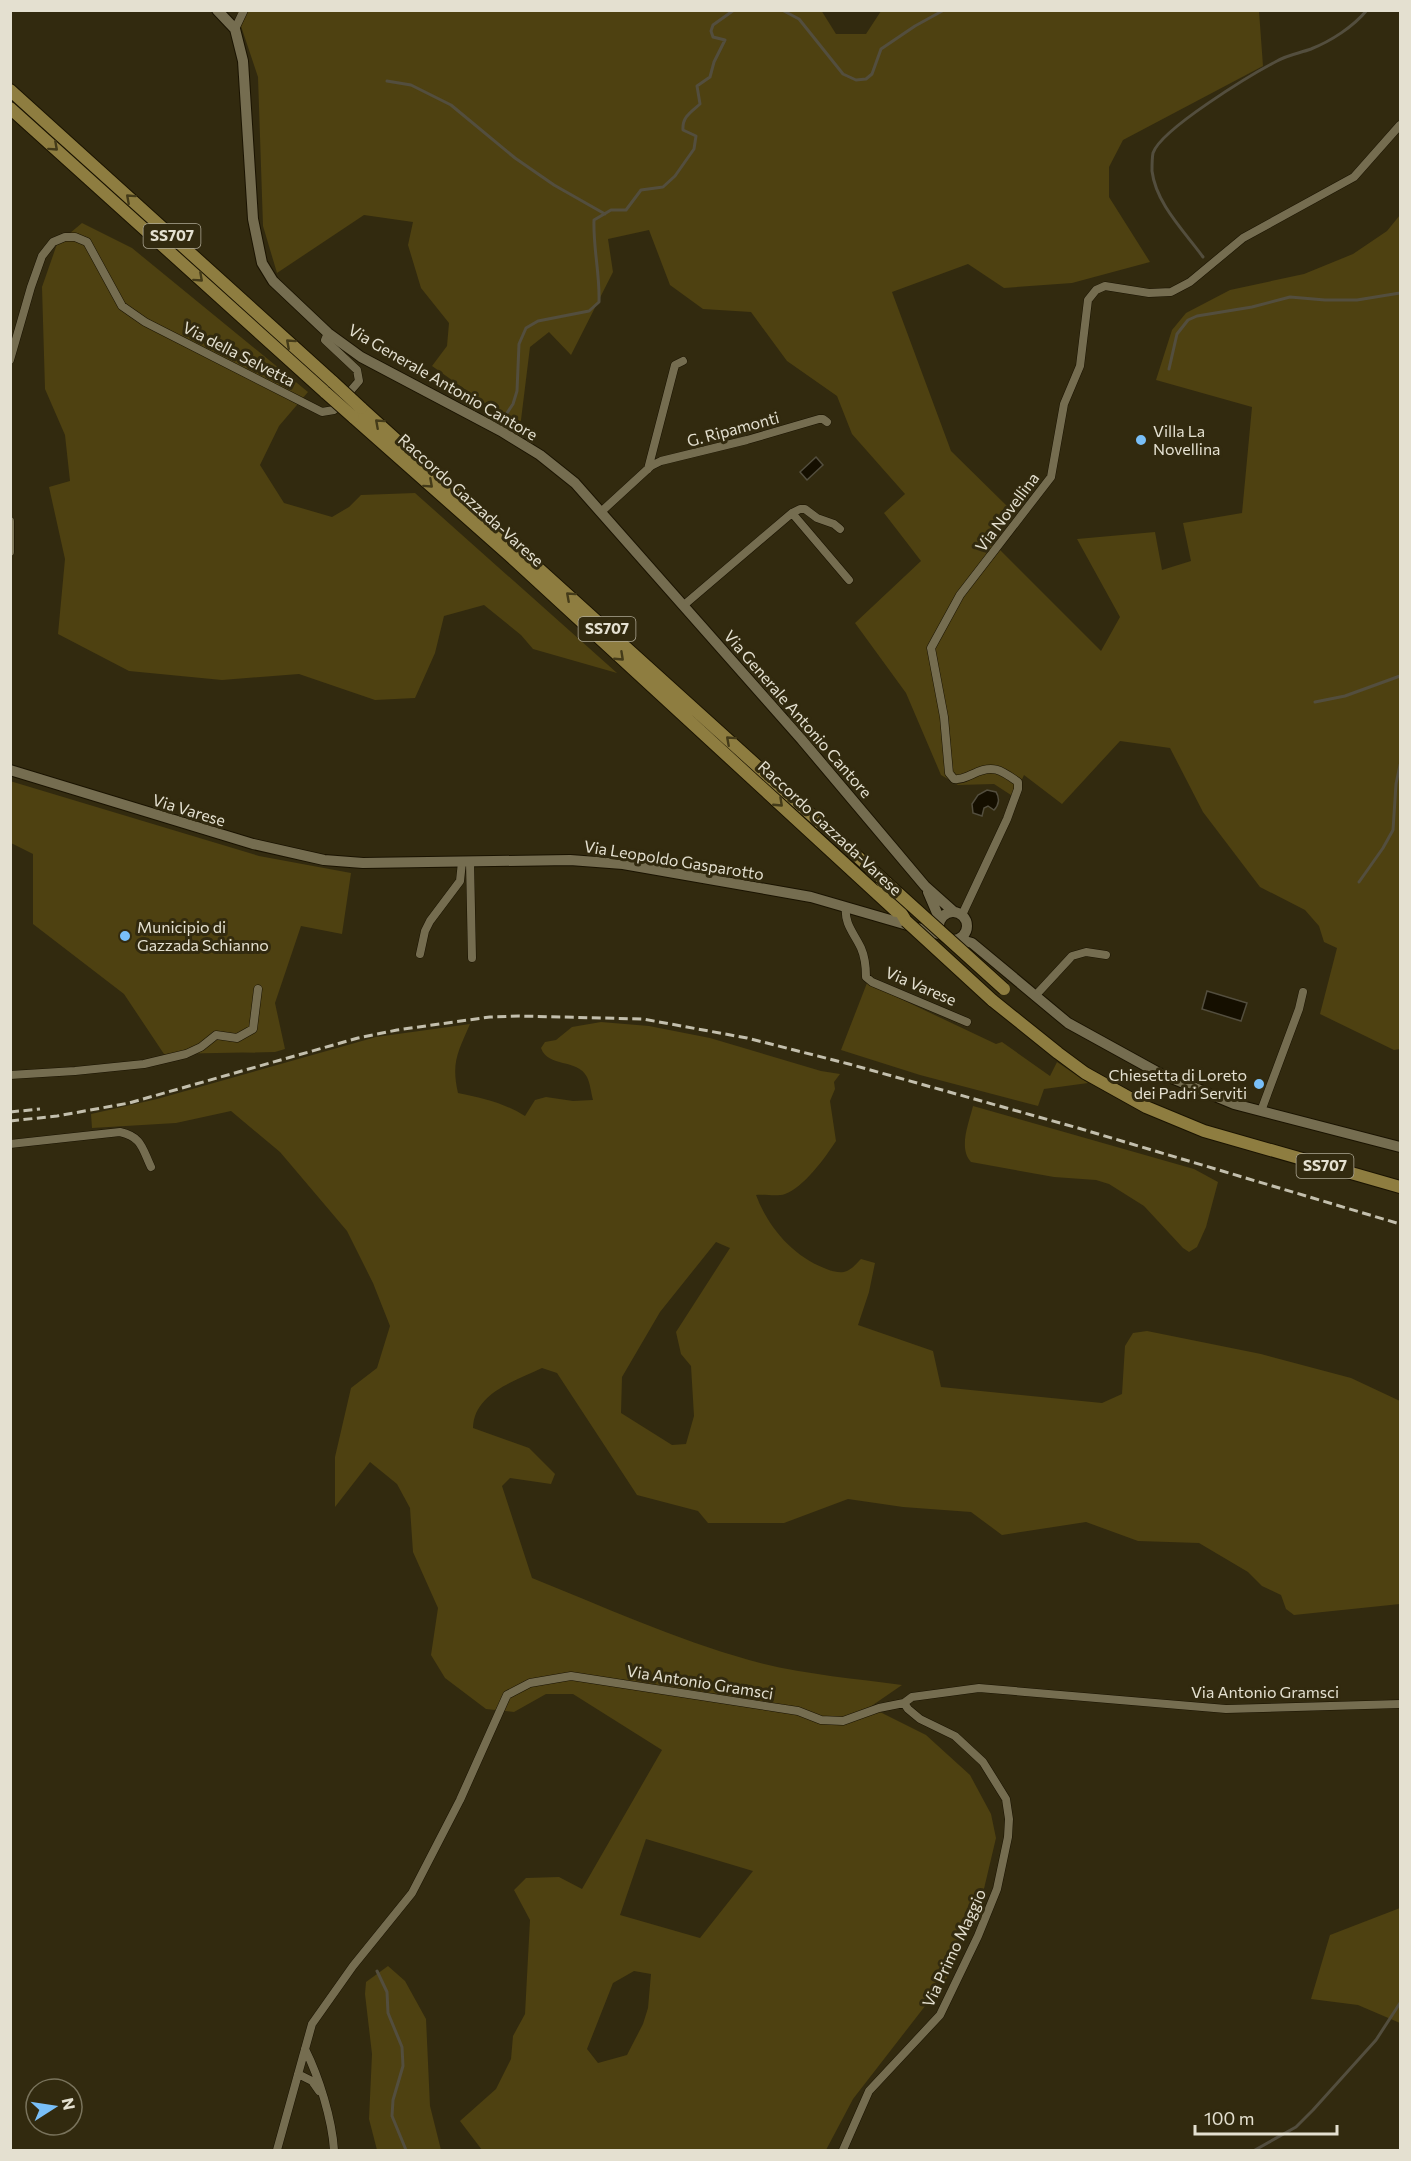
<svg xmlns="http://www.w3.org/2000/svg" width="1411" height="2161" font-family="Commissioner,sans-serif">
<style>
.green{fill:#4e4111;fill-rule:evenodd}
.water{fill:#150f00;stroke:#534e3e;stroke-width:1.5}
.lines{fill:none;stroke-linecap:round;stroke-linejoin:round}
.stream{stroke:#534e3e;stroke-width:3}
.minor-casing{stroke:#1a1300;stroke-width:9}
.secondary-casing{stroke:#1a1300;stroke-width:12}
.trunk-casing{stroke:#1a1300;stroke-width:14}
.minor{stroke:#756d50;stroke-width:8}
.secondary{stroke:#756d50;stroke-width:10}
.trunk{stroke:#8e7d40;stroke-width:12}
.rail{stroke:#c3bfad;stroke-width:3;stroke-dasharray:9 4.5;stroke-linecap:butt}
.trunk-bridge-casing{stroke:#1a1300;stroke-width:14;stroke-linecap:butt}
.trunk-bridge{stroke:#8e7d40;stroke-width:12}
.oneway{stroke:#443b19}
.poi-dot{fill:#79bff8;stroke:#322a0f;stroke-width:2}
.labels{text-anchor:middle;stroke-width:6;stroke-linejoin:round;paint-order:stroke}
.shield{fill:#322a0f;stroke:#afa996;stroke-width:1.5}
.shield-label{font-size:15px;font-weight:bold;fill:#e4e0d0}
.street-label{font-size:16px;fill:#e4e0d0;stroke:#322a0f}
.poi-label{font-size:16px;fill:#e4e0d0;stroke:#322a0f;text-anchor:start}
</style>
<rect width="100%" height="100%" fill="#322a0f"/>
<path class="green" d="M238,10h583l15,24h30l15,-23h378l4,55 -140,74 -14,27v30l41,65 -78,21 -68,5 -36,-24 -76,28 59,159 58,57 -24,27 116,116 19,-34 -43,-78 78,-7 7,38 29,-9 -8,-38 59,-10 10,-106 -96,-27 16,-50 14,-17 44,-23 74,-16 49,-20 34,-23 13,-16v834l-6,1 -74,-36 17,-66 -13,-6 -5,-16 -14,-16 -45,-23 -57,-75 -33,-64 -50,-7 -58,63 -38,-29 -10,22 -20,-13 -36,1 -17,-10 -35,-82 -51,-70 66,-62 -37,-48 21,-19 -53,-60 -15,-38 -50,-35 -36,-49 -48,-3 -33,-24 -21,-55 -41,9 5,33 -42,83 -22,-23 -19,15 -10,81 -88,-62 15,-20 2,-23 -28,-35 -13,-43 5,-23 -49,-7 -87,58 -14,-47 -5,-149 -21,-63z
M82,223l50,25 176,144 -29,34 -19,39 24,38 48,14 17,-10 12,-12 54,-2 202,180 -84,-24 -12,-14 -37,-30 -40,11 -9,37 -20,45 -40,2 -76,-26 -77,6 -93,-9 -71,-37 7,-75 -16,-72 21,-6 -5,-46 -20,-46 -3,-102 15,-43z
M10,781l249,75 92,17 -9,61 -41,-8 -26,77 10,46 -10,3 -111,2 -40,-60 -91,-70v-70l-22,-11z
M867,983l129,61 6,-2 48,34 7,-14 31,21 -44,6 -6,17 -118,-31 -79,-25z
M601,1022l48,4 61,12 111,33 19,3 -6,8 1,7 -5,12 6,40c-11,17 -32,46 -51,53 -8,3 -21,0 -29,1 12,32 36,60 68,73 7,3 16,6 23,3 5,-2 10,-8 14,-12l14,4 -6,29 -11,33 75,26 8,36 161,16 20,-9 3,-48 8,-13 14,-2 114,23 90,24 49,23v203l-106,11 -8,-6 -5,-14 -19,-9 -14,-14 -49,-29 -61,-2 -52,-19 -84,13 -31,-23 -68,-5 -55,-8 -64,24h-76l-10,-12 -61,-16 -80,-122 -15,-5c-27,13 -68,25 -69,60l56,20 26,26 -4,10 -41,-6 -8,8 30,92c72,29 143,61 217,82 50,14 103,18 153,25l-32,22 56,28 44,40 21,39 5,24 -13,55 -30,77 -100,129 -27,51h-344l-22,-29 36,-32 15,-30 2,-23 12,-22 5,-94 -16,-30 12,-12 33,-1 23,12 80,-139 -89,-56h-27l-32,18 -28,-3 -41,-31 -14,-23 7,-47 -25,-56 -3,-44 -13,-24 -27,-22 -35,45v-50l16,-69 26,-20 13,-42 -17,-43 -26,-52 -67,-79 -49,-41 -55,12 -84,5 -1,-14 66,-15 219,-62 94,-13c-12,28 -19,38 -12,69 25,5 46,10 67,23l10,-16 11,-3 27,4 20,-1c-2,-8 -3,-17 -6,-23 -10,-19 -39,-9 -46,-29l4,-6 11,-2 16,-13zM716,1242l14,6 -54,84 5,22 10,12 3,50 -8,28 -14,1 -51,-32 1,-36 38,-65zM646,1839l107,32 -53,67 -80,-23zM634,1971l17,3 -3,34 -5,16 -16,31 -29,8 -11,-14 26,-66z
M973,1106l221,63 24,13 -12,45 -9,20 -8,5 -6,-4 -39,-42 -35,-22 -13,-4 -42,-3 -83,-15c-13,-14 -2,-39 2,-56z
M1400,1908v115l-42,-18 -47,-6 19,-64z
M388,1966l17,15 21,38 4,87 11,44h-64l-8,-31 3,-65 -7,-60 1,-12z"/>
<path class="water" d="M816,457l7,8 -16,15 -7,-8z
M987,790l9,2c4,6 3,13 -2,18l-6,-4 -4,2 -2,8 -9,-3 -1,-9 6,-9z
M1207,991l40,12 -6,18 -39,-12z"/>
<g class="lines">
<path class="stream" d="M782,10l17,9 44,55 13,6 10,-1 6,-5 9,-25 34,-23 29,-16
M387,81l24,4 40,20 64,53 39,27 51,29
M1203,257c-18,-25 -47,-53 -51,-86 0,-4 0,-13 1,-18 8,-24 99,-79 124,-92 10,-6 23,-8 34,-12 20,-8 42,-22 56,-39
M1169,369l8,-35 11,-14 9,-4 55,-9 38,-10 35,3h32l43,-7
M505,416l8,-12 4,-13 2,-47 7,-16 12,-7 51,-10 10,-9c1,-28 -6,-54 -5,-82l17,-10h15l15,-20 22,-3 12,-11 19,-27 2,-13 -13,-6c-1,-13 8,-18 17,-26l-3,-18 13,-9 4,-15 11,-22 -12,-3 -2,-6 2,-6 21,-15
M1315,702l30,-6 55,-20
M1359,882l24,-34 10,-18 3,-46 4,-19
M377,1971l10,21 1,21 14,34 1,19 -10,34 -1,16 14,34
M1255,2150l41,-23 17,-17 63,-70 24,-37"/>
<defs>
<path id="minor" d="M235,29l9,-19
M10,360l21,-73 11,-31 11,-14 12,-5h10l12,5 35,64 23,16 177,90 12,-2 25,-29 -2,-11 -32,-30 3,-7
M648,469l27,-104 8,-4
M602,511l49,-45 10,-5 86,-21 72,-21h4l4,3
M792,513l8,-4h5l12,9 17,6 6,5
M10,521v31
M684,605l108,-92 57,67
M470,862l2,96
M846,907c-2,17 8,26 15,41 4,9 5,19 5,29l6,5 95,40
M962,915l45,-96 11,-30v-7c-17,-12 -25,-18 -45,-8 -8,3 -11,6 -19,5l-5,-6 -5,-56 -13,-69 29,-53 91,-118 13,-73 16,-38 8,-66 8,-10 9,-4 44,7 22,-1 19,-10 53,-44 111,-61 46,-52
M420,954l5,-23 5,-10 30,-40 2,-19
M1035,996l37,-40 14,-4 20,3
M10,1075l65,-4 69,-7 42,-10 15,-7 15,-12 21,3 16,-9 5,-40
M1261,1111l38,-102 4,-17
M10,1144l110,-12c22,5 22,16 31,35
M305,2049c14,28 27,70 29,101
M298,2074l14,7 7,10
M277,2150l35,-126 41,-58 59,-73 48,-93 47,-105 23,-12 41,-7 227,35 23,9 22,1 36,-13 25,-5 8,-6 67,-9 247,21 174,-5
M843,2150l26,-59 71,-76 38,-79 19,-47 11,-52 1,-18 -3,-20 -23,-37 -28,-26 -35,-17 -12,-10 -4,-6"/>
<path id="secondary" d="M217,10l18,19 8,32 10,158 9,44 11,18 55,52 33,24 140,74 39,24 35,28 227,257 123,146 28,25
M10,770l243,74 71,16 39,3 207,-3 53,4 188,33 131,38
M928,892l12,28
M939 926a14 14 0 1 1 28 0a14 14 0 1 1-28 0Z
M958,939l14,4 96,80 89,49 77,32 166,43"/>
<path id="trunk" d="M10,90l323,292
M10,108l316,285
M361,408l518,468 27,45
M353,417l156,138 387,356
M992,1000l66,53 27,20 61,34 58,24 196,56"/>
</defs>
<use href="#minor" class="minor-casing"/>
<use href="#secondary" class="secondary-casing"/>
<use href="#trunk" class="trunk-casing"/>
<use href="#minor" class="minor"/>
<use href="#secondary" class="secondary"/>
<use href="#trunk" class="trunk"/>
<path class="rail" d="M10,1112l30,-3
M10,1121l47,-5 72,-13 229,-65 39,-8 93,-13 29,-1 124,3 104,19 102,26 229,64 322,96"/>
<defs>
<path id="trunk-bridge" d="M333,382l28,26
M326,393l27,24
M879,876l125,113
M906,921l86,79"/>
</defs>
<use href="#trunk-bridge" class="trunk-bridge-casing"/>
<use href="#trunk-bridge" class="trunk-bridge"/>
</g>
<defs><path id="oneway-chevron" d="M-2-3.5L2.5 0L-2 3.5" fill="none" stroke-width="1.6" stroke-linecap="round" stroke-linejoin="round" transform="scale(1.5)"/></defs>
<g class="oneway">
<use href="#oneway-chevron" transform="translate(54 147) rotate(42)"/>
<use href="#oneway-chevron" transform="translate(130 198) rotate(-138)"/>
<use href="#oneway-chevron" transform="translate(199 278) rotate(42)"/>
<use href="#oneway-chevron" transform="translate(290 343) rotate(-138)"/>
<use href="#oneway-chevron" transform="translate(379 423) rotate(-138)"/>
<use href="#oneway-chevron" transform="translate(429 484) rotate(42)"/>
<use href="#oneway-chevron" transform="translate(570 596) rotate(-138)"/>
<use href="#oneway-chevron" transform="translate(620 657) rotate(43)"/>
<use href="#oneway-chevron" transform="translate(730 740) rotate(-138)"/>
<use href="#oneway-chevron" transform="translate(779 803) rotate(43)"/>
</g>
<g class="poi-dot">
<circle cx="1141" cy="440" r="6"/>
<circle cx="125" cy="936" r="6"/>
<circle cx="1259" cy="1084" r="6"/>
</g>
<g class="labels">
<g class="shield">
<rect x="143.5" y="224" width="57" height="24" rx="4.5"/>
<rect x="578.5" y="617" width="57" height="24" rx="4.5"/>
<rect x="1296.5" y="1154" width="57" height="24" rx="4.5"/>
</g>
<g class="shield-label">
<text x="172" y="241">SS707</text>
<text x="607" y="634">SS707</text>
<text x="1325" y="1171">SS707</text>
</g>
<g class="street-label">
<text transform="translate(239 354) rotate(27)" y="6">Via della Selvetta</text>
<text transform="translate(443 382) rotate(30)" y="6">Via Generale Antonio Cantore</text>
<text transform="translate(733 429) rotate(-15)" y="6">G. Ripamonti</text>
<text transform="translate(471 500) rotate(42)" y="6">Raccordo Gazzada-Varese</text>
<text transform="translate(1007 512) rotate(-53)" y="6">Via Novellina</text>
<text transform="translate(798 714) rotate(49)" y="6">Via Generale Antonio Cantore</text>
<text transform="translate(189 810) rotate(17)" y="6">Via Varese</text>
<text transform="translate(830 828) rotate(43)" y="6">Raccordo Gazzada-Varese</text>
<text transform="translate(674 860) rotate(9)" y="6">Via Leopoldo Gasparotto</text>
<text transform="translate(921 986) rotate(23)" y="6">Via Varese</text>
<text transform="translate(700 1682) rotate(9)" y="6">Via Antonio Gramsci</text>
<text x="1265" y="1698">Via Antonio Gramsci</text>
<text transform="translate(954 1948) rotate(-65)" y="6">Via Primo Maggio</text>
</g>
<g class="poi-label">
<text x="1153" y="437">Villa La<tspan x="1153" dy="18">Novellina</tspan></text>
<text x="137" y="933">Municipio di<tspan x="137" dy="18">Gazzada Schianno</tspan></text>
<text x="1247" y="1081" text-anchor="end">Chiesetta di Loreto<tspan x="1247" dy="18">dei Padri Serviti</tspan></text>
</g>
</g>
<rect width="1411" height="2161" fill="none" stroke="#e4e0d0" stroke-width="24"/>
<g transform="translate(54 2107) rotate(78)"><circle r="28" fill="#322a0f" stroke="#79735c" stroke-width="1.5"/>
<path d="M0-4.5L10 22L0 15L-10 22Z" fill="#79bff8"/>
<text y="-9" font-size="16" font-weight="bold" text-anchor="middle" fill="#e4e0d0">N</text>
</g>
<path d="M1195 2125v9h142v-9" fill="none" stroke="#e4e0d0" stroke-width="3"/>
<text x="1204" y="2125" font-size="18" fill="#e4e0d0" stroke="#322a0f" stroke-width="4.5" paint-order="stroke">100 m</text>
</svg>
